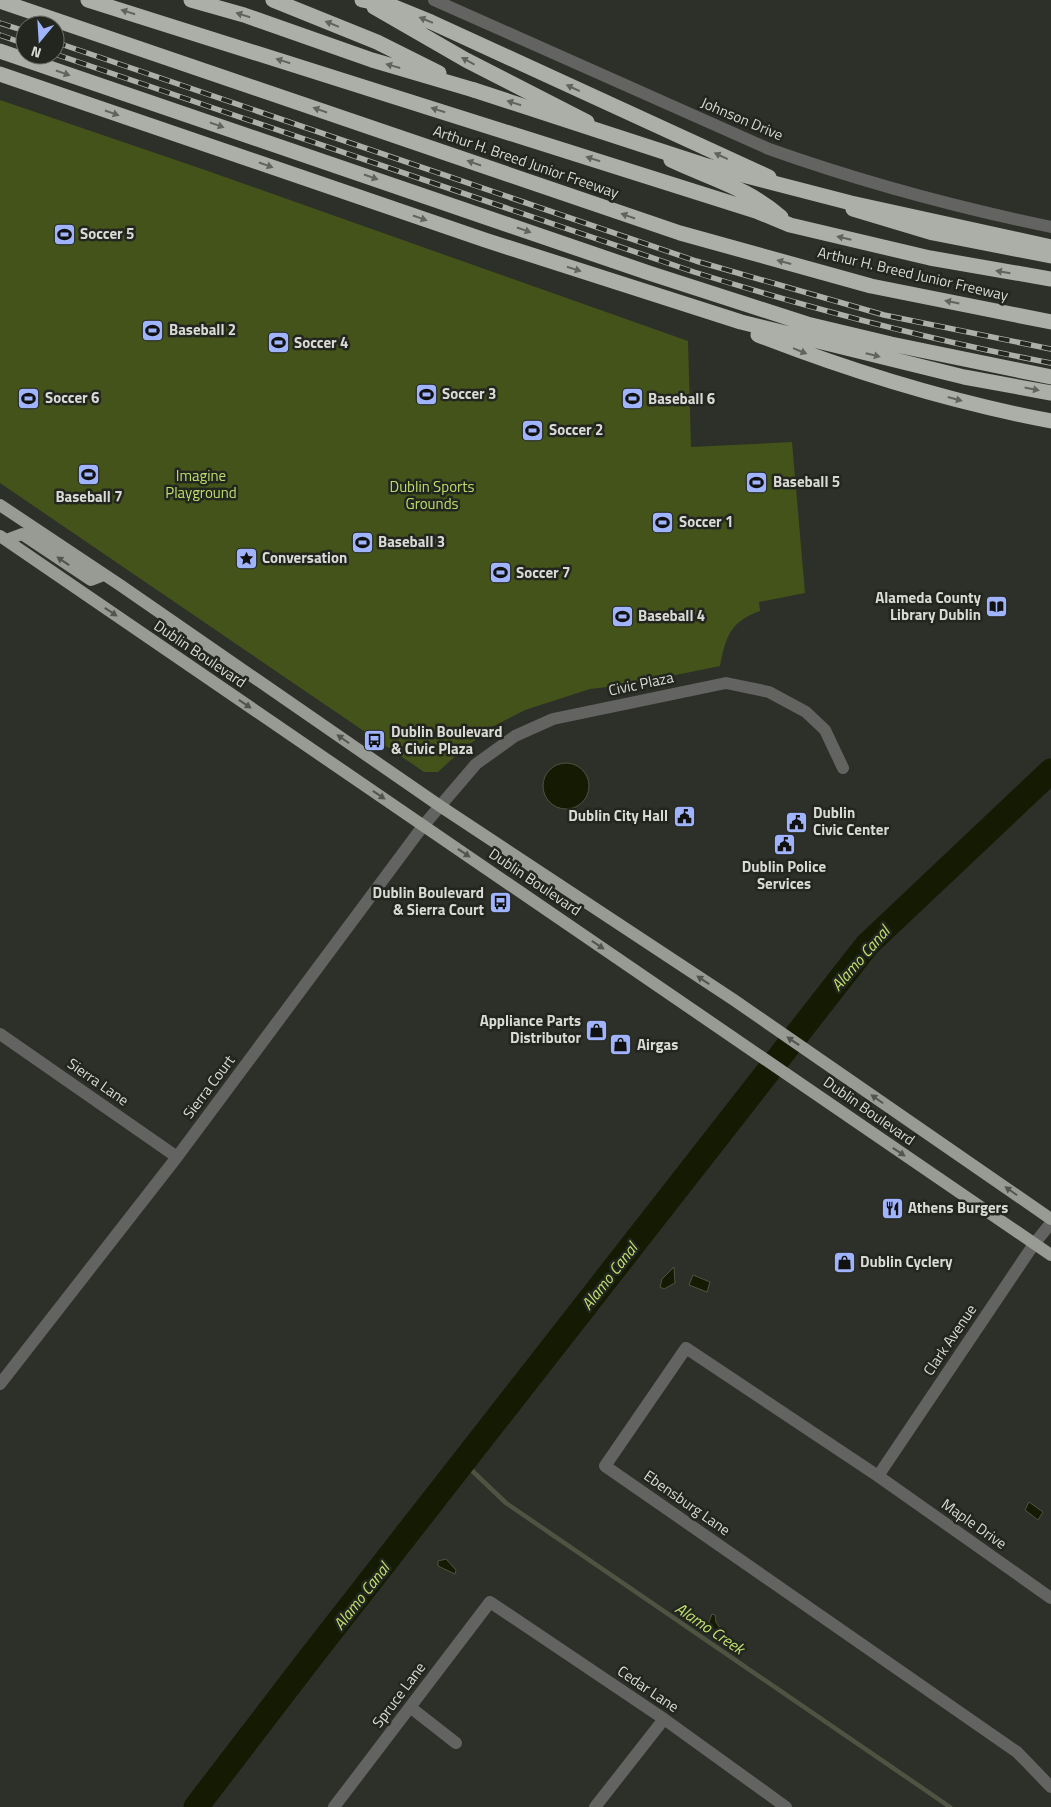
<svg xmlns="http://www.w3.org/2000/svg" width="1051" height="1807" font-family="'Titillium Web',sans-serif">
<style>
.green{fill:#44531a}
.water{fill:#141b02;stroke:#4f5442}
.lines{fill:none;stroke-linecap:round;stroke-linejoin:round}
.stream{stroke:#4f5442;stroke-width:4.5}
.river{stroke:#141b02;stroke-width:25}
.minor{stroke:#636461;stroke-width:12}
.major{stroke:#989a94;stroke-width:12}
.highway{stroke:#acafa7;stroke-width:15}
.rail-casing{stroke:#aeafab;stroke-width:5.5}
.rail{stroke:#23251f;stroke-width:4;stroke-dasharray:11;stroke-linecap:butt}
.highway-bridge{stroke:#acafa7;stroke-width:15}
.oneway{fill:#61635c}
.oneway2{fill:#52544e}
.labels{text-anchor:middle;stroke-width:5;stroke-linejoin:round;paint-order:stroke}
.street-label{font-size:15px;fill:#d9dad6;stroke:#23251f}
.poi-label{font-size:15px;font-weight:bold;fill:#d9dad6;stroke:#23251f;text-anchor:start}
.park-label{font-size:15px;fill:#bddd6b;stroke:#23251f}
.water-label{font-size:16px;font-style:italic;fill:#c1e170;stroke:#23251f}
</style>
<rect width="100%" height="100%" fill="#2d2f29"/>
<path class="green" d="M0,100l205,70 483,171 3,106 101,-5 13,151 -46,9 1,9c-30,11 -34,25 -40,55l-88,18 -42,5 -65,21 -33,17 -30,23 -24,22h-14l-424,-289z"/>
<path class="water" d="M543 786a23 23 0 1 1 46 0a23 23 0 1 1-46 0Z
M674,1267l1,16 -11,6 -4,-2 2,-8z
M693,1275l17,7 -3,10 -18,-7z
M1029,1502l14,10 -5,8 -13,-10z
M446,1559l10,11 -1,4 -17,-8v-5z
M712,1614l3,1 1,7 6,9 -6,2 -7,-11z"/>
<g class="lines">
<path class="stream" d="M463,1462l43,41 444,304"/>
<path class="river" d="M196,1807l118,-154 553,-708 184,-174"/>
<path class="minor" d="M434,0l335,149c93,33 186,58 282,78
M0,1034l177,123
M0,1384l177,-227 246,-331 53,-62 39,-28 38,-17 173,-36 43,9 37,20 19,18 18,38
M878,1476l156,-232 17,-21
M1051,1598l-173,-122 -192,-128 -81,118 412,286 34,35
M410,1707l46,36
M334,1807l156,-205 174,117 122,88
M595,1807l69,-88"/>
<path class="major" d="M0,505l120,80 320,221 294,194 317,219
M0,536l1051,719
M6,540l16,-6 69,46 13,-5"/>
<path class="highway" d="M88,0l668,211 34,14 140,33 121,21
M191,0l53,15 128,45 102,30
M273,0l104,42 62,31
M362,0l30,6 39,16 338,155
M0,1l680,232 191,53 180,36
M374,7l92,53 121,62
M0,51l649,222 158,51 84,20 160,33
M0,74l485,166 256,82 223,55 87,16
M671,160c38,18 79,29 110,57
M853,209l80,24 118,23
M758,335c95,37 193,67 293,86"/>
<defs>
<path id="rail" d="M0,23l25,8
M0,35l25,9
M55,42l641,219 188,54 167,34
M55,54l639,218c118,37 236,68 357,91"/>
</defs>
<use href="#rail" class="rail-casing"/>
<use href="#rail" class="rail"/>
<path class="highway-bridge" d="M474,90l230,75 147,38 200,44"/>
</g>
<defs><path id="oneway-solid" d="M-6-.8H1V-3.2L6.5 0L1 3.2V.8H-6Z" transform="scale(1.25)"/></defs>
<g class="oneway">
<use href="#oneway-solid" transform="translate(128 12) rotate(-163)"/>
<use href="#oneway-solid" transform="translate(243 15) rotate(-162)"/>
<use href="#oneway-solid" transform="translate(426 20) rotate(-158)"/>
<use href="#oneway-solid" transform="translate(332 24) rotate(-158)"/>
<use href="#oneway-solid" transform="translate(283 61) rotate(-163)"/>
<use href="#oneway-solid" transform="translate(468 61) rotate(-151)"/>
<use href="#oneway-solid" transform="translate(393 66) rotate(-164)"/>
<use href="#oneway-solid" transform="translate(63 73) rotate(19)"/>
<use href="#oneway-solid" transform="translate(573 88) rotate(-155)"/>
<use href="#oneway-solid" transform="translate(514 103) rotate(-162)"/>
<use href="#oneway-solid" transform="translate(320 110) rotate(-161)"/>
<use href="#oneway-solid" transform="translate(438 110) rotate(-162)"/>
<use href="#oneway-solid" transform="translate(112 113) rotate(19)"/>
<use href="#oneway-solid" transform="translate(217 125) rotate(19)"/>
<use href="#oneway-solid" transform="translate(721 156) rotate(-155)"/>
<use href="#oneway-solid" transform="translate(593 159) rotate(-162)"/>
<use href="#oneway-solid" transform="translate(474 163) rotate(-161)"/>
<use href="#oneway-solid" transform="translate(266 165) rotate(19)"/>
<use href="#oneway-solid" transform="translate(371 177) rotate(19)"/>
<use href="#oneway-solid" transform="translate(628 216) rotate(-161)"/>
<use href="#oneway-solid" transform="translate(420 218) rotate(19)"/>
<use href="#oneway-solid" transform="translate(524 230) rotate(19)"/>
<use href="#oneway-solid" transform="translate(844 238) rotate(-167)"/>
<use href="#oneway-solid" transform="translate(784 262) rotate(-165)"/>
<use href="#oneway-solid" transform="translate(574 269) rotate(18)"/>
<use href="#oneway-solid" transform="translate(1003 272) rotate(-170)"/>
<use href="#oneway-solid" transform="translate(952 302) rotate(-169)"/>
<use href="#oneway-solid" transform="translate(800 351) rotate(22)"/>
<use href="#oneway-solid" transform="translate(873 355) rotate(14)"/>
<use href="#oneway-solid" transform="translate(1032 389) rotate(11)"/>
<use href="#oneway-solid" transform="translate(955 399) rotate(15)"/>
</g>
<g class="oneway2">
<use href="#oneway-solid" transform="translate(63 561) rotate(-146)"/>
<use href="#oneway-solid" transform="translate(111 612) rotate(34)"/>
<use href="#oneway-solid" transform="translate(245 704) rotate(34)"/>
<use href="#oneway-solid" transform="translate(343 739) rotate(-145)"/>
<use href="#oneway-solid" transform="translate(379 795) rotate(34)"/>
<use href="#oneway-solid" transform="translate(464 853) rotate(34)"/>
<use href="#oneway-solid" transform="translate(598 945) rotate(34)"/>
<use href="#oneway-solid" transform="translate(703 980) rotate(-147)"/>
<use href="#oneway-solid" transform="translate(793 1041) rotate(-146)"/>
<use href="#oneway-solid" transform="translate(877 1099) rotate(-145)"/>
<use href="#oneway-solid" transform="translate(899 1152) rotate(34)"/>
<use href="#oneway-solid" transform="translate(1011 1191) rotate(-145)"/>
</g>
<defs>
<symbol id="stadium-square" viewBox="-11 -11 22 22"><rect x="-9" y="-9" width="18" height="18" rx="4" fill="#a0b3fd" stroke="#23251f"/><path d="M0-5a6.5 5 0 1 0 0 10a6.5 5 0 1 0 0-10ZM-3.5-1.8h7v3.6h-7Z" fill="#111"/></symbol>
<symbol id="sight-square" viewBox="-11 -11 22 22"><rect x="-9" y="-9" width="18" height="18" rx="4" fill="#a0b3fd" stroke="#23251f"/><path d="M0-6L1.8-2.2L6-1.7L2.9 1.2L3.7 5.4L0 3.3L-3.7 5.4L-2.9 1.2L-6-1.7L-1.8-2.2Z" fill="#111"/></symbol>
<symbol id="library-square" viewBox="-11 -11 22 22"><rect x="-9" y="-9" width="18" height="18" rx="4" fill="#a0b3fd" stroke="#23251f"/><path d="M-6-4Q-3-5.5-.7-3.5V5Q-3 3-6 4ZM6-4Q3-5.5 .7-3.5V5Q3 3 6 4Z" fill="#111"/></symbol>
<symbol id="bus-square" viewBox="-11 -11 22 22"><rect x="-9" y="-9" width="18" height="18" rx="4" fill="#a0b3fd" stroke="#23251f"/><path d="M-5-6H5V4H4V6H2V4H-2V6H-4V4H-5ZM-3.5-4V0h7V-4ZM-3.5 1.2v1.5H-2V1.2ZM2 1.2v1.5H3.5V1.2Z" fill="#111"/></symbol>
<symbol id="civic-square" viewBox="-11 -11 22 22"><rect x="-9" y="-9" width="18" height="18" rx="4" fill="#a0b3fd" stroke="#23251f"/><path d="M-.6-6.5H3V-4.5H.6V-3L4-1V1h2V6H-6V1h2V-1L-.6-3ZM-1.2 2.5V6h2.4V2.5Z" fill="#111"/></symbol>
<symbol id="shop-square" viewBox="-11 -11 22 22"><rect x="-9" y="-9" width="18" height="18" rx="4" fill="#a0b3fd" stroke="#23251f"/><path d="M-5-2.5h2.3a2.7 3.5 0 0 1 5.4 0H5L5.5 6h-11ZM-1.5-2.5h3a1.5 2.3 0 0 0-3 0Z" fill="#111"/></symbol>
<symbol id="restaurant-square" viewBox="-11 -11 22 22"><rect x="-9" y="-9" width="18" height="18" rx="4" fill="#a0b3fd" stroke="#23251f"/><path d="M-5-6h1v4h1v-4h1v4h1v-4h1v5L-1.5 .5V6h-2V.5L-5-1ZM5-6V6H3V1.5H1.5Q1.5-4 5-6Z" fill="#111"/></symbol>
</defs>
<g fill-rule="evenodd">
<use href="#stadium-square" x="52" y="222" width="25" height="25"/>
<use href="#stadium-square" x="140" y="318" width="25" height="25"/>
<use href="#stadium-square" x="266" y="330" width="25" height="25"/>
<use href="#stadium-square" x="414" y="382" width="25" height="25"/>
<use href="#stadium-square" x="16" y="386" width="25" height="25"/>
<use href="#stadium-square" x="620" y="386" width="25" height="25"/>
<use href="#stadium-square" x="520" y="418" width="25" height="25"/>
<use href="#stadium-square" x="76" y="462" width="25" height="25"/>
<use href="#stadium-square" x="744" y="470" width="25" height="25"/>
<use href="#stadium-square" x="650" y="510" width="25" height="25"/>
<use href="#stadium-square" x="350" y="530" width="25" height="25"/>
<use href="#sight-square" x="234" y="546" width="25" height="25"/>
<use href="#stadium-square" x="488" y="560" width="25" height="25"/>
<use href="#library-square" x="984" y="594" width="25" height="25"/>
<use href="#stadium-square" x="610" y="604" width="25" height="25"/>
<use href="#bus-square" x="362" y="728" width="25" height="25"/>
<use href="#civic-square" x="672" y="804" width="25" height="25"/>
<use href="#civic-square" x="784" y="810" width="25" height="25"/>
<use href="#civic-square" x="772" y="832" width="25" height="25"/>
<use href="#bus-square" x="488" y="890" width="25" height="25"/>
<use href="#shop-square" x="584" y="1018" width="25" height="25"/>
<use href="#shop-square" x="608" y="1032" width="25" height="25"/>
<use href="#restaurant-square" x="880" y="1196" width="25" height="25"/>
<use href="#shop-square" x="832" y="1250" width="25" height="25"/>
</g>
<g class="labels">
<g class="street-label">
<text transform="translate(742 119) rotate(23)" y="5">Johnson Drive</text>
<text transform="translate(526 162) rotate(19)" y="5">Arthur H. Breed Junior Freeway</text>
<text transform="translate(913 274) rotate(13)" y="5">Arthur H. Breed Junior Freeway</text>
<text transform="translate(200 654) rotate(34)" y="5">Dublin Boulevard</text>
<text transform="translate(641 684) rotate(-12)" y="5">Civic Plaza</text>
<text transform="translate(535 882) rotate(34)" y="5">Dublin Boulevard</text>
<text transform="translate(98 1082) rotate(35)" y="5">Sierra Lane</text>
<text transform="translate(209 1087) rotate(-53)" y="5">Sierra Court</text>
<text transform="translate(869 1111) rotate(35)" y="5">Dublin Boulevard</text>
<text transform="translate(950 1340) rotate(-56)" y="5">Clark Avenue</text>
<text transform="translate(687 1503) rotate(35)" y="5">Ebensburg Lane</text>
<text transform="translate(974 1524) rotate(35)" y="5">Maple Drive</text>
<text transform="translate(648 1689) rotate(34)" y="5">Cedar Lane</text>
<text transform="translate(399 1695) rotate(-53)" y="5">Spruce Lane</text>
</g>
<g class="poi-label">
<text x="80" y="239">Soccer 5</text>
<text x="169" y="335">Baseball 2</text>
<text x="294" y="348">Soccer 4</text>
<text x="442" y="399">Soccer 3</text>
<text x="45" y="403">Soccer 6</text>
<text x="648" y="404">Baseball 6</text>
<text x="549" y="435">Soccer 2</text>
<text x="773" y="487">Baseball 5</text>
<text x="89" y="502" text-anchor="middle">Baseball 7</text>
<text x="679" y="527">Soccer 1</text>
<text x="378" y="547">Baseball 3</text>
<text x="262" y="563">Conversation</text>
<text x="516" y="578">Soccer 7</text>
<text x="981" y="603" text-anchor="end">Alameda County<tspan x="981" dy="17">Library Dublin</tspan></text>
<text x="638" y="621">Baseball 4</text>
<text x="391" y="737">Dublin Boulevard<tspan x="391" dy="17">&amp; Civic Plaza</tspan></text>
<text x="813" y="818">Dublin<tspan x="813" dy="17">Civic Center</tspan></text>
<text x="668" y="821" text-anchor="end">Dublin City Hall</text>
<text x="784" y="872" text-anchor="middle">Dublin Police<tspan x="784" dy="17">Services</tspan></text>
<text x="484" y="898" text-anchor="end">Dublin Boulevard<tspan x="484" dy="17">&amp; Sierra Court</tspan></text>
<text x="581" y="1026" text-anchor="end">Appliance Parts<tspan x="581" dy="17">Distributor</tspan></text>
<text x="637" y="1050">Airgas</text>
<text x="908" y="1213">Athens Burgers</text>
<text x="860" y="1267">Dublin Cyclery</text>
</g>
<g class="park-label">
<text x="201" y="481">Imagine<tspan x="201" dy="17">Playground</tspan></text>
<text x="432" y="492">Dublin Sports<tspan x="432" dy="17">Grounds</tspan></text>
</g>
<g class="water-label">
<text transform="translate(860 958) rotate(-49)" y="6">Alamo Canal</text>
<text transform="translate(609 1276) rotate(-52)" y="6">Alamo Canal</text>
<text transform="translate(361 1596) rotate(-52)" y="6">Alamo Canal</text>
<text transform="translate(710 1628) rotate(34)" y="6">Alamo Creek</text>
</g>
</g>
<g transform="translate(40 40) rotate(198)"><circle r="24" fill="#23251f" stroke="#6c6d68"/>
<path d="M0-4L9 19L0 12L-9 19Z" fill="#a0b3fd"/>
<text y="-8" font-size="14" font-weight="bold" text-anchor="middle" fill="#d9dad6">N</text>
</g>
</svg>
